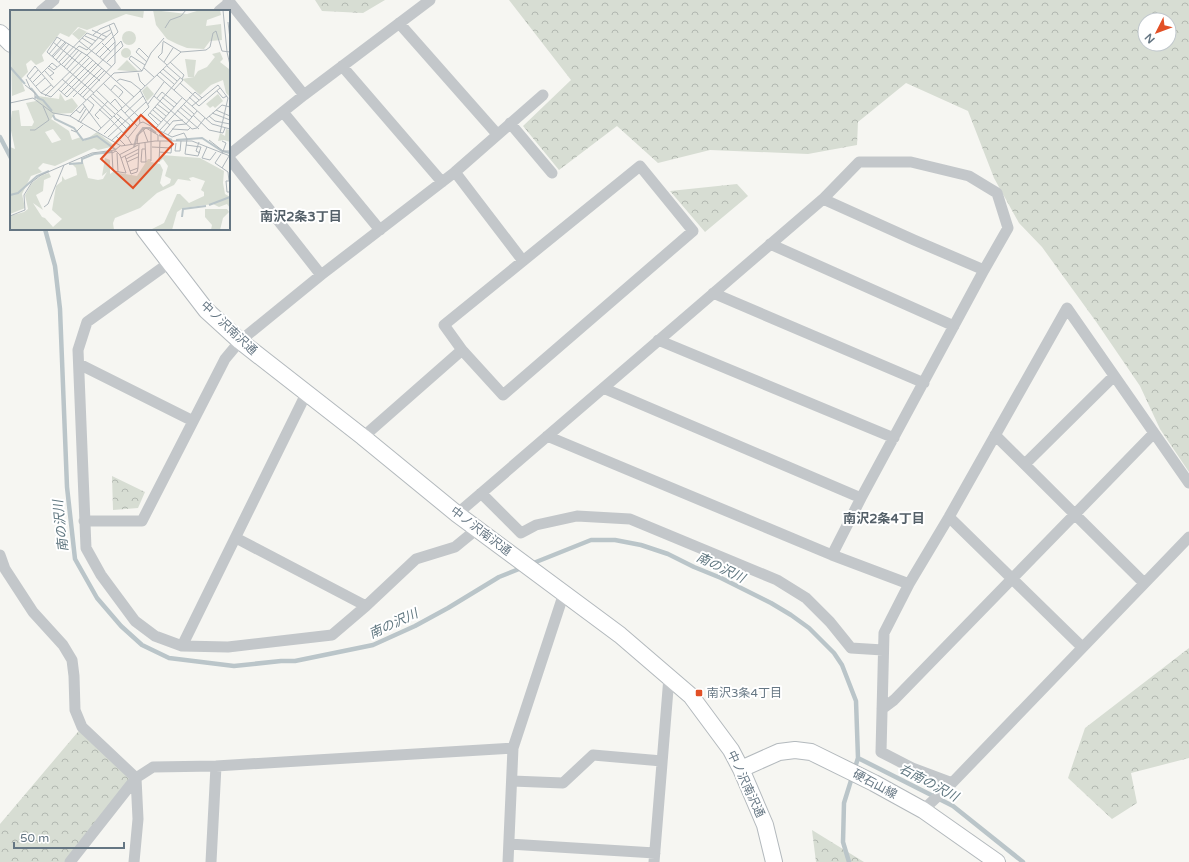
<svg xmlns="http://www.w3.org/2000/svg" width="1189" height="862" font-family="'Varela Round','Noto Sans JP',sans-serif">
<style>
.forest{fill:url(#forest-crowns);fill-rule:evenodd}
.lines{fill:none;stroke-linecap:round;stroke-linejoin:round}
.stream{stroke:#bac5c9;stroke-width:4.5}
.secondary-casing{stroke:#b3b9bd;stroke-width:18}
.street{stroke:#c3c7ca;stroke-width:11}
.secondary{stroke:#fff;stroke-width:16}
.poi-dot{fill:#e25026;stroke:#fff;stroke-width:1.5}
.labels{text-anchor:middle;stroke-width:4;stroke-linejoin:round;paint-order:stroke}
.street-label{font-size:12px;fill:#657683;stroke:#fff}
.poi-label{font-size:12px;fill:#657683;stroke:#fff;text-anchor:start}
.neighbourhood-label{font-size:13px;font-weight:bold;fill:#535f68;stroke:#fff}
.water-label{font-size:13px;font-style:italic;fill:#607780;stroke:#fff}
.inset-river{fill:none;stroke:#bac5c9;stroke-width:2}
.inset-road{fill:none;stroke:#afb7bc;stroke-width:1}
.view{fill:#e25026;fill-opacity:0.15;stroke:#e25026;stroke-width:2}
.inset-edge{fill:none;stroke:#657683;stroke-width:2}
</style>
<defs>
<pattern id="forest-crowns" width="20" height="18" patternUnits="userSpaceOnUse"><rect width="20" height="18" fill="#d7ddd3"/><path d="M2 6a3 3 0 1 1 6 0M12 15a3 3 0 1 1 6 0" fill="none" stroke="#b2b8b1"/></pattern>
</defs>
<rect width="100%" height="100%" fill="#f6f6f2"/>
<path class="forest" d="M315,0h70l-22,13 -41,-2z
M509,0h680v472l-29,-43 -20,-43 -43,-63 -55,-76 -23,-24 -25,-45 -26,-67 -62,-28 -48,39 -1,23 -49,9 -98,-4 -52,13 -41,-37 -58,44 -36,-44 48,-46zM1145,20h24v24h-24z
M737,184l11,12 -43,36 -35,-41z
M112,476l33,16 -7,16 -25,2z
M1189,648v110l-58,15 6,30 -25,16 -44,-41 17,-50z
M82,727l54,51 -66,84h-70v-38z
M812,830l52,32h-48z"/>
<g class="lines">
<path class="stream" d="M0,137l11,21
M45,229l10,37 5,43 7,178 8,72 22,39 24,28 21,19 27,13 65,8 47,-5h14l78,-16 42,-19 33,-18 51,-31 25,-10
M531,564l60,-24h24l26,5 27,9 26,13 27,11 50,25 20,12 18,13 25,25 8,12 14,36 2,57 -14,45 -1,39 6,20
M858,758l95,48 70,56"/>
<defs>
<path id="secondary" d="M0,33l11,11
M144,229l62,81 34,31 123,96 94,77 163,121 71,61 40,54 10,19 24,56 9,37
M741,769l38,-17 16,-2 16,2 63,31 49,27 74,52"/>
</defs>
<use href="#secondary" class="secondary-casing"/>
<path class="street" d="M108,0l8,11
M228,0l76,95
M41,11l13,-11
M219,11l11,-9
M399,23l98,111
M342,66l100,116
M283,112l97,118
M510,123l42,50
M229,155l75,-60 126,-95
M229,158l92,117
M455,172l68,89
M823,199l36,-37h52l58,14 28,17 11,35 -24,42 -123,228 -29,57
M770,244l184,82
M169,263l-82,59 -9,28 8,198 15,27 34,46 20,15 27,10 46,1 104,-12 34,-29 50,-47 39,-12 22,-18
M713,293l211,90
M658,340l236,98
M79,364l114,57
M603,388l258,110
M995,435l149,148
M547,436l285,119 77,29
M363,437l99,-87 -18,-25 196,-159 53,65 -190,164 -41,-45
M1025,464l89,-88
M481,493l40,40 15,-8 41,-9 53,3 147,61 29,18 24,24 21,26 32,2
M457,514l366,-315 91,41 70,30
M949,517l133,130
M84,521h58l83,-162 15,-18 81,-66 134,-103 88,-77
M236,538l130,68
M0,555l5,14 28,43 30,33 9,15 2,16 1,34 7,17 54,51 17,-11 63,-1 297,-18 51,-155
M182,646l124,-252
M882,709l12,-9 260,-267
M512,781l51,2 30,-28 69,6
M952,783l-40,-15 -31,-16 3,-119 25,-49 40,-67 118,-209 122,175
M923,810l29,-27 237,-246
M509,844l146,9
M70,862l66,-84
M134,862l4,-43 -2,-41
M211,862l5,-96
M508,862l5,-114
M654,862l15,-185"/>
<use href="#secondary" class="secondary"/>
</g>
<rect class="poi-dot" x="695" y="689" width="8" height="8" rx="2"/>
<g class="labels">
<g class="street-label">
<text transform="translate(229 328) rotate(43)" y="4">中ノ沢南沢通</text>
<text transform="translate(481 531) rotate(37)" y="4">中ノ沢南沢通</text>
<text transform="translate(746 784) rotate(65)" y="4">中ノ沢南沢通</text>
<text transform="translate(875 784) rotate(28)" y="4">硬石山線</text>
</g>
<g class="poi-label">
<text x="707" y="697">南沢3条4丁目</text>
</g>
<g class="neighbourhood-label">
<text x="301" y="221">南沢2条3丁目</text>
<text x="884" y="523">南沢2条4丁目</text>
</g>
<g class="water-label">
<text transform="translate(60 526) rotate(-96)" y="5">南の沢川</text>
<text transform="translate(721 567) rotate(26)" y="5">南の沢川</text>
<text transform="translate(393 623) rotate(-25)" y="5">南の沢川</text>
<text transform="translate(929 782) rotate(28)" y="5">右南の沢川</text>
</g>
</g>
<g transform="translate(10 10)">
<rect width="220" height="220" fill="#f6f6f2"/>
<path d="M0,0h134l-1,8 -17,-4 -39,16 -9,-3 -9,10 -9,-4 -18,22 2,6 -8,4 -5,-5 -5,4 2,8 -7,7 4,12 -13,5zM143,0l34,4 13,-4h20l1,5 -14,5 -1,6 15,-2 1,16 -12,1 -6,8 -17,-1 -10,-4 -10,-5 -11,-14zM69,18l8,4 -8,8 -7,-6zM210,42l3,7 -3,3 9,7 1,28 -4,-4 -3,-13 -12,5 -11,10 -18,-16 12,-2 4,-6 9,-4 8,-10 -3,-3zM117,50l12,12 -22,-2zM50,83l5,8 7,-3 6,8 -6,7 -17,1 -4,5 18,12 3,9 9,-3 3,4 13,-9 18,14 -17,4 -4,-2 -39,18 -12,-3 -5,5 4,4 -11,4 -9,18 3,14 -15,6v-67l5,2 -5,-23 2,-15 7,-1 2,16h11l2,-4 -8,-19 10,-2 2,-5 21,3zM43,119l8,11 -9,3 -7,-11zM216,119l4,1v12l-6,-2 -6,1 2,-8 5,3zM152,145l38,3 24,13 -1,12 2,11 5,3v11l-3,-4 -8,3 -6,-3 -30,4 -6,4 -5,18h-22l14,-7 13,-29h3l9,9 15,-7v-4l-3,-2 4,-9 -12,-4 -4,1 2,3 -13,-2 -4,6 -17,8 -17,15 -25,10 -2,5 1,7h-104v-14l14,-4 4,-3 -3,-14 7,-12 10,-8 7,-2 2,4 -7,3 -1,11 -7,4 7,15 -10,-7 9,14 3,1 8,9 9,-8 -10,-9 4,-24 6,-5v-5l3,4 12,-5 -1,-7 -4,-4 11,-2 5,16 10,2 5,-1 4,-7 -5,4 3,-18 5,2v14l3,-2 24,4 11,-17h3v3l9,2 3,6 -3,13 3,4 7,-4 1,-4 -6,-3 3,-10 -5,-7 -4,3zM195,199h22l2,3 -6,6 -3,12h-9l1,-5 -7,-8z" fill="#d7ddd3" fill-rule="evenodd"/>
<path d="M112 28a7 7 0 1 1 14 0a7 7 0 1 1-14 0ZM111 43a5 5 0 1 1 10 0a5 5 0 1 1-10 0ZM175,49l11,1 -2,17h-6zM137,76l7,8 -7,7 -5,-10zM208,84l5,7 -8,7 -2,-2 -3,2 -4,-4z" fill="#d7ddd3"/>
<path class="inset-river" d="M0,57l15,17M21,78l8,10M25,87l8,3 9,11M43,105l2,4 19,9 9,12 14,-4 19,14M149,125l13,5M166,130l26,-2 20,13 8,2M124,137l3,-11 6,-8h7l6,5M59,154l13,-1v-4l12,-5 18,-2M0,185l8,-2 19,-17 12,-5M199,195l21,-8M172,207l1,-8 23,-3"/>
<path class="inset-road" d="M213,0l4,42M218,12l2,17M155,18l5,-8 11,-4 5,-6M82,20l15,7M83,25l7,-6 14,-6 4,9 -22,22M75,26l11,5M72,28l11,7M154,28l-13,15 -9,18 -28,2 -44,43 51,30 34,-5h37l38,15M69,31l33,26M153,31l18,11 25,-2 4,-3 3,-14 3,-2 6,20 8,1M43,32l47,39M153,32l-1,11 -4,4 9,8M92,33l9,9M217,42l3,13M39,44l12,-14M77,45l25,-23M42,46l13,-14M43,47l13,-14M90,47l15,-15M46,50l13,-16M49,52l28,-29 17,7M137,52l-11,-10 3,-4 10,10M154,52l9,-14M160,52l14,13 -2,4M52,54l17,-18 8,4 15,-16 8,-4M39,56l5,4 7,-6M157,56l16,14 -9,10M54,57l15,-17M38,58l6,5 -4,3M134,58l10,9M57,59l15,-17M153,59l14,12M35,61l8,9M132,61l-13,-12 2,-3 14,9M150,62l14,12M128,63l2,8 5,5M147,65l55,49 18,5M16,69l5,11M20,69l8,-9M52,69l24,21M107,71l3,-2 11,3 10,8M23,72l19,-19 5,4M93,73l36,34 1,6M170,73l19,17M15,75l10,8v6M26,76l9,-8M44,78l-19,-22 -8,10 14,17 10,4 39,-40M48,79l9,8 54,-56 2,5 -16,16M86,80l22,21M101,80l4,-5 6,5 2,2 -4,5M207,81l6,7 4,-2M51,82l32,-32M31,83l10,-8M84,83l-47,-41 10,-15 31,19 46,41M83,84l22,20M54,85l32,-32M70,85l25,-25M35,86l42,-41M80,86l22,21M144,86l38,33 5,-1 8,-10M63,87l29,-29M73,87l32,-34v-22l-6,-16M152,87l12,10M179,87l10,9 21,-18M147,88l5,-6 15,12M77,89l7,6 -5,8M0,93l23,-5 20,15 17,3M73,94l18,24M100,94l5,-5 7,9M138,94l16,-22M147,94l12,9M173,94l11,10M182,96l26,-21 10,13 -8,35M145,97l11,9M170,97l12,10M89,99l11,10M111,99l16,17M66,100l4,3 5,-7M143,100l17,15M167,100l22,19M206,100l14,6M115,103l18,-17M140,103l11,9M202,103l18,7M107,104l13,11 -7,8M183,105l16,15 14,3 2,-5M104,106l13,13M199,106l6,5 15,3M129,107l10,-10 -9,-17M89,109l-4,-4 13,-14M100,109l18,19M196,109l16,-14 8,2M68,112l8,-13M70,113l9,-11M148,115l-10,-10 32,-37M146,118l26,-30M133,119l5,13M141,119v32M162,119l16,1 3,-3M20,120h5l14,-10 -6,-14M61,120l5,2 7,-7M150,120l35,-38 7,6M88,121l83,-79M153,123l10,-12 10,-1M94,124l17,-17M158,125l8,-10 10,-1 11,-13M106,126l9,9M98,127l38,-35M199,130l14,11h7M101,131l11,-10M189,132l-3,9 4,2M166,133l-1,8h5l1,-10M127,134l1,-9 8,-7 12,7v6M122,135l-4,-7 12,-15 3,-1 29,15 12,-4 3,6 -2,15 13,2 3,-9 -15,-2M142,137l19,1M197,137l-5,11 8,2 6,-8M135,139h-3l-1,13h5l-1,-19M102,141v2l1,18 13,2 -6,-18 -4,-4 -4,2M149,142l12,1 1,-10M107,143l1,19M211,144l-6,9 13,9 1,9M212,144l4,-11 -4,-2M109,145l19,-10M115,146l6,18 6,-2 1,-4M111,148l18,-9M116,149l12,-6M117,152l11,-5M149,152l1,-21M212,158l7,-12M120,161l8,-3 1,-25M219,171h-3l1,11h3M34,197l4,-3 16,-39M0,206l15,-6 -1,-15 8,-13 9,-7 51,-22 23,-3 5,-4"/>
<path class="view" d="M131,105l32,29 -40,44 -32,-29z"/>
<rect width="220" height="220" class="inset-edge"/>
</g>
<g transform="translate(1157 32) rotate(228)"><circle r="19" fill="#ffffff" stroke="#c1c8cd"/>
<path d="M0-3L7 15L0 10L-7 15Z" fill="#e25026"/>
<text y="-6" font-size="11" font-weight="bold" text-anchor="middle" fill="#657683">N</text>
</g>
<path d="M14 842v6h110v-6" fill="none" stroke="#657683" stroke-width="2"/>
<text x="20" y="842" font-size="12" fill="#657683" stroke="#ffffff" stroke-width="3" paint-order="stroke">50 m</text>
</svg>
